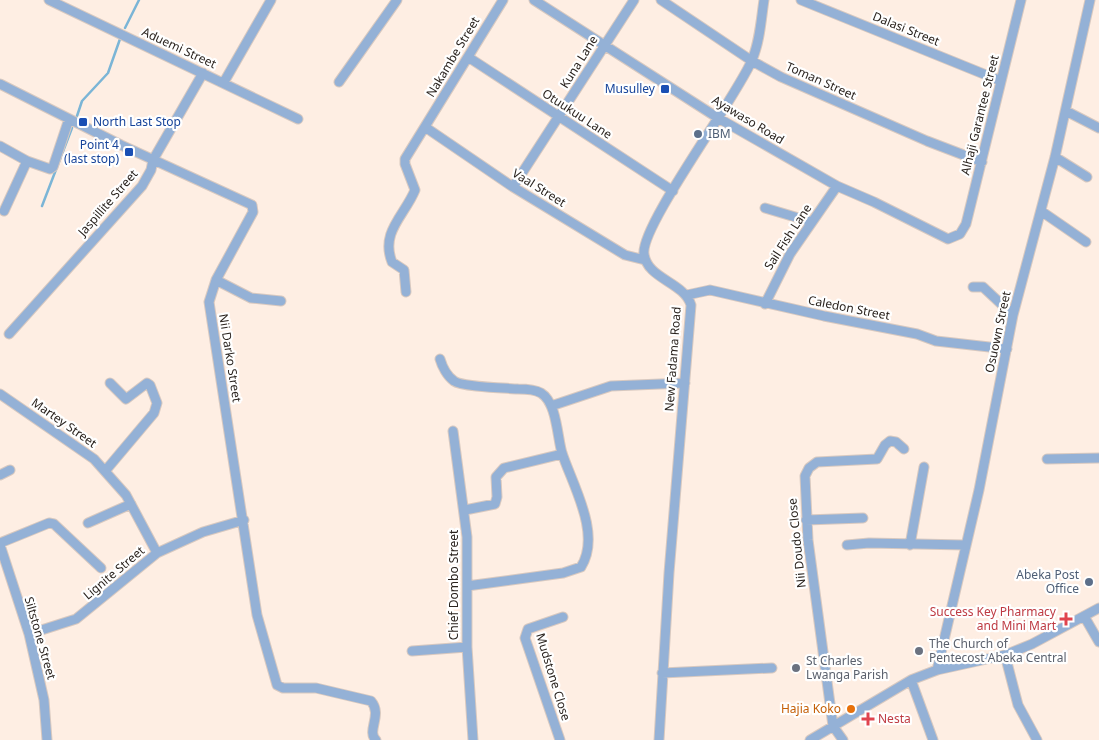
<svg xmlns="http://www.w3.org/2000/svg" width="1099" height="740" font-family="'Noto Sans',sans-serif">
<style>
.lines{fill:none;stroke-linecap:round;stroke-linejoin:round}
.stream{stroke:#7bb5d6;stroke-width:2.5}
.minor-casing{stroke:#d8c9c0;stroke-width:11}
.minor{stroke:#94b1d6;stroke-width:9}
.transit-dot{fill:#1a4fb4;stroke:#fff;stroke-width:2}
.service-dot{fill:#5c6f8a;stroke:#fff;stroke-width:2}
.health-dot{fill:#e0444e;stroke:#fff;stroke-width:2}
.worship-dot{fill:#6b7280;stroke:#fff;stroke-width:2}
.food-dot{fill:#e8710a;stroke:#fff;stroke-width:2}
.labels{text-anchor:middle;stroke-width:4.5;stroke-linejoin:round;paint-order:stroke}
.street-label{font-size:12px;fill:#2a231e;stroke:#fff}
.transit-label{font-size:12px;fill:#164399;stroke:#fff;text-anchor:end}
.service-label{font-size:12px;fill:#4e5e75;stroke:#fff;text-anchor:start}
.health-label{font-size:12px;fill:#be3a42;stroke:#fff;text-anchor:end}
.worship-label{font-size:12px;fill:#5b616d;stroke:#fff;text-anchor:start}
.food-label{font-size:12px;fill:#c56008;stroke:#fff;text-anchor:end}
</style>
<rect width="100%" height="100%" fill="#feeee3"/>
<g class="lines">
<path class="stream" d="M125,28l14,-28
M77,116l5,-15 26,-28 12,-34
M42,206l30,-78"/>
<defs>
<path id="minor" d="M49,0l249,119
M534,0l184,118 119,68 37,16 74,37 12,-5 6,-10 55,-224
M661,0l91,61 29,16 146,64 55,21
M801,0l200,81
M468,57l205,134
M224,82l47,-82
M339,82l58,-82
M0,84l121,61 131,60 1,7 -37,68 -7,22 48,313 20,70 6,3h33l55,13c12,14 -5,30 5,39
M1066,111l33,17
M425,127l88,60 112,68 20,5
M0,146l27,15 23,8 3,-2 16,-48
M1055,157l32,20
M513,187l121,-187
M765,208l47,14
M4,211l23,-50
M1041,211l45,31
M216,280l35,18 30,3
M973,287h10l30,28
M406,292l-2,-22 -12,-8c-12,-30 13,-47 23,-72l-10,-26v-5l98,-159
M687,295l23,-5 114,26 93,18 19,7 71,8
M765,304l25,-50 47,-68
M9,334l133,-148 9,-16 2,-10 50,-87
M440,359c2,7 7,17 14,22 8,6 52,7 64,8 7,0 16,0 23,4 16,10 16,43 21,60 10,31 40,81 19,114l-18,6 -96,13
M0,394l94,65 32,36 31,58
M551,406l60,-20 74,-3
M453,431l14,106v110l6,93
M1047,459l52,-1
M106,470l48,-57 3,-10 -7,-18 -3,-2 -21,16 -16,-16
M0,475l10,-5
M465,510l30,-6 2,-7 -1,-20 8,-9 58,-14
M806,520l57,-2
M88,523l43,-19
M0,543l49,-20 5,1 47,44
M0,545l29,89 15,66 3,40
M847,545l22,-2 96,2
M910,545l14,-78
M1084,616l15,26
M29,634l47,-15 81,-66 46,-21 41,-12
M412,651l55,-4
M1005,655l13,50 19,35
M937,670l42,-180 34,-175 42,-158 35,-157
M662,673l110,-5
M911,680l22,60
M560,740l-35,-102 3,-9 35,-12
M659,740l10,-167 22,-268c-7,-23 -44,-26 -47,-51 -4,-28 93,-157 108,-194 8,-19 9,-40 12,-60
M810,740l101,-60 26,-10 68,-15 27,-11 67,-36
M843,740l-10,-14 -25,-186 -3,-64 4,-8 8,-6 60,-3 8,-14 5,-4 6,1 8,7"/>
</defs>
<use href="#minor" class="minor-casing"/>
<use href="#minor" class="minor"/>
</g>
<g class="transit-dot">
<rect x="660" y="84" width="10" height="10" rx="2.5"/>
<rect x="78" y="117" width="10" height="10" rx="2.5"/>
<rect x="124" y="147" width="10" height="10" rx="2.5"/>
</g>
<g class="service-dot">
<circle cx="698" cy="134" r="5"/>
<circle cx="1089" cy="582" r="5"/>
</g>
<g class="health-dot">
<path d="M1063.5 611.5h5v5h5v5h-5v5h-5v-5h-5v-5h5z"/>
<path d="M865.5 711.5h5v5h5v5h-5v5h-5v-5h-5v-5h5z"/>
</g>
<g class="worship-dot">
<circle cx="919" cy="651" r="5"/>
<circle cx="796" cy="668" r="5"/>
</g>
<circle class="food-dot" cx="851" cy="709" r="5"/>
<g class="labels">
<g class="street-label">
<text transform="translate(906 29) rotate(22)" y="4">Dalasi Street</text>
<text transform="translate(179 48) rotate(25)" y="4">Aduemi Street</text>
<text transform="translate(453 57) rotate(-59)" y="4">Nakambe Street</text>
<text transform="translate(579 62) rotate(-58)" y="4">Kuna Lane</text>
<text transform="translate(821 81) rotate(24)" y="4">Toman Street</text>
<text transform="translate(577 114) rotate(33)" y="4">Otuukuu Lane</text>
<text transform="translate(980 115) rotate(-76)" y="4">Alhaji Garantee Street</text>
<text transform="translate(748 120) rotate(31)" y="4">Ayawaso Road</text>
<text transform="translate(539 188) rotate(32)" y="4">Vaal Street</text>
<text transform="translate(108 203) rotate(-49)" y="4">Jaspillite Street</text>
<text transform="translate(788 237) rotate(-57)" y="4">Sail Fish Lane</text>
<text transform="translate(849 308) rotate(11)" y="4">Caledon Street</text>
<text transform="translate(998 332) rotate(-78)" y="4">Osuown Street</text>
<text transform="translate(230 358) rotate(81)" y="4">Nii Darko Street</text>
<text transform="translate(673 359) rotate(-86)" y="4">New Fadama Road</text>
<text transform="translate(64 423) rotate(35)" y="4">Martey Street</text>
<text transform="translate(797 543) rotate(-96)" y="4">Nii Doudo Close</text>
<text transform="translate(114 573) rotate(-40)" y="4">Lignite Street</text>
<text transform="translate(454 585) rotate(-90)" y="4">Chief Dombo Street</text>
<text transform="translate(40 638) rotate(74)" y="4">Siltstone Street</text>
<text transform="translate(553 677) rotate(73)" y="4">Mudstone Close</text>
</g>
<g class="transit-label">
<text x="655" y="93">Musulley</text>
<text x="93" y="126" text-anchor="start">North Last Stop</text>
<text x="119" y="149">Point 4<tspan x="119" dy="14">(last stop)</tspan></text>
</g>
<g class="service-label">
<text x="708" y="138">IBM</text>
<text x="1079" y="579" text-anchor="end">Abeka Post<tspan x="1079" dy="14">Office</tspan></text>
</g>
<g class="health-label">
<text x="1056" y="616">Success Key Pharmacy<tspan x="1056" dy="14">and Mini Mart</tspan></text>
<text x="878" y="723" text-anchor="start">Nesta</text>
</g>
<g class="worship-label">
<text x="929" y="648">The Church of<tspan x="929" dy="14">Pentecost Abeka Central</tspan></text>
<text x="806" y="665">St Charles<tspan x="806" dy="14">Lwanga Parish</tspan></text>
</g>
<g class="food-label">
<text x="841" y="713">Hajia Koko</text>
</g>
</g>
</svg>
